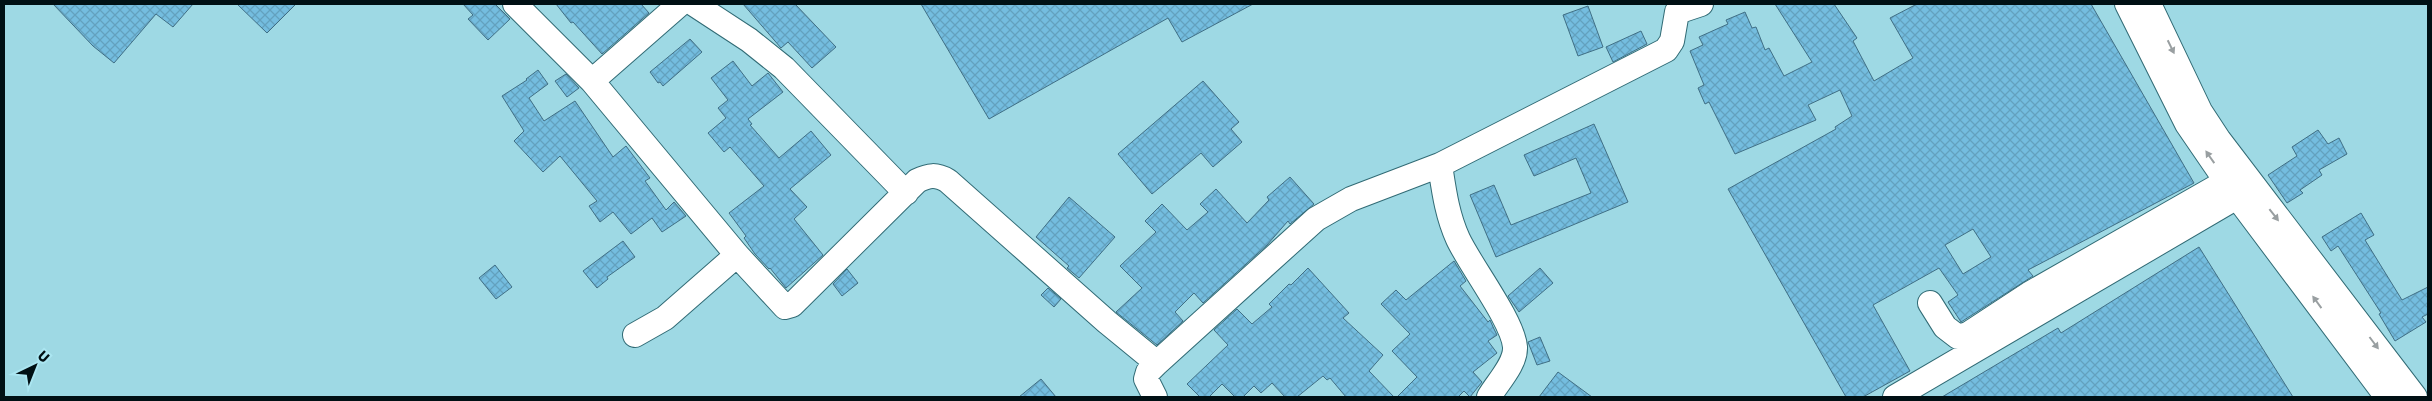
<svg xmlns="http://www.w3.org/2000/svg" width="2432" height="401" font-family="Jost,sans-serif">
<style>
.building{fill:url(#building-cross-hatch);stroke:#406f85;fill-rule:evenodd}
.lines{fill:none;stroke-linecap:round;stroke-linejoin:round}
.minor-casing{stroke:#316b75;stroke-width:26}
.minor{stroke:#fff;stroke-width:24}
.oneway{fill:#999fa1}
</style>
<defs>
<pattern id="building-cross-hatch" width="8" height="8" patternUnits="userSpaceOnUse" patternTransform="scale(1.25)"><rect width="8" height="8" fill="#74bddf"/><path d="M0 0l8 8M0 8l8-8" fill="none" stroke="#63a1be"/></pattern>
</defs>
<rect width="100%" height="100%" fill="#9ed9e4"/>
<path class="building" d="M53,4h140l-20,23 -17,-13 -42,49 -21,-17z
M237,4h59l-29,29z
M463,4h32l15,15 -22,21 -20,-21 5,-4z
M556,4h85l8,9 -47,41 -29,-32 -2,1z
M743,4h52l41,43 -24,21 -24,-26 -7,6z
M921,4h332l-71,38 -14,-24 -179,101z
M1775,4h59l23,34 -4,3 21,40 39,-23 -23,-40 27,-14h174l103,179 -166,87 5,6 -72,46 -13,-20 10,-7 -19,-27 -66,37 37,66 -47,26h-17l-118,-208 108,-60 -1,-2 17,-11 -12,-26 -32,15 8,15 -81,34 -26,-52 -4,2 -7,-16 6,-3 -14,-34 13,-6 -4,-8 29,-13 -2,-4 19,-8 7,16 4,-1 9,23 4,-2 15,28 28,-14zM1973,229l18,28 -28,17 -18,-29z
M1588,6l15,41 -25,9 -15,-41z
M1641,31l6,13 -34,18 -7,-15z
M690,39l12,13 -39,34 -3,-4 -2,1 -8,-11z
M733,61l19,25 16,-13 15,19 -35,27 4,5 -2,1 29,33 32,-27 20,24 -41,34 17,18 -13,12 29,36 -37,33 -16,-20 -1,1 -14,-15 -11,-16 2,-2 -17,-23 35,-27 -34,-39 -6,5 -16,-19 18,-15 -8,-10 10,-8 -17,-22z
M538,70l10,14 -19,14 15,23 31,-20 38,56 13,-11 24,32 -5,3 21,29 8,-8 12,14 -24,16 -10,-14 -21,16 -18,-22 -13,10 -11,-16 8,-5 -37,-45 -17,16 -29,-31 10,-10 -22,-35 25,-16 -1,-1z
M566,74l13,14 -12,9 -12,-16z
M1203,81l36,41 -8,7 11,13 -29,25 -12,-14 -49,41 -34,-40z
M1594,124l34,78 -132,55 -26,-62 24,-10 17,40 80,-32 -15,-35 -42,18 -10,-21z
M2318,130l10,14 11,-6 8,16 -28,16 3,5 -22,15 3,3 -16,10 -19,-28 29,-19 -5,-9z
M1290,177l24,27 -24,20 -2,-3 -21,24 -64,58 -9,-10 -19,19 8,9 -26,24 -41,-33 26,-24 -22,-22 36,-34 -11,-11 17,-17 25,26 21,-18 -8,-8 16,-15 31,34 22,-23 -2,-3z
M1069,197l46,40 -36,41 -12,-10 2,-2 -33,-29z
M2361,213l13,22 -9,5 37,60 26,-13v27l-6,3 4,5 -31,19 -16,-27 2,-1 -43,-67 -7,5 -9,-14z
M623,241l12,16 -28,20 1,2 -11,9 -14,-17z
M2199,247l94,150h-351l116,-69 3,5z
M1454,261l12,20 -6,5 28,36 2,-2 4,9 3,6 -9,6 9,12 -24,19 9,10 -12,15 -6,-6 -6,6h-61l20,-20 -25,-26 18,-17 -29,-30 15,-14 10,10z
M495,265l17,22 -16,12 -17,-21z
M1308,268l41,45 -6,5 40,37 -14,16 25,26h-48l-16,-19 -3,2 -4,-4 -26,21h-12l-13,-14 -11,10 -7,-7 -11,11h-8l-13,-13 -13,13h-9l-13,-13 41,-39 -14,-15 23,-21 15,15 20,-17 -3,-3 20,-20 2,1z
M1540,268l13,15 -34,29 -11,-16z
M847,269l11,14 -16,13 -9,-12z
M1048,288l13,11 -7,8 -13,-12z
M1540,337l10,24 -13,4 -9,-23z
M1558,372l34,25h-53z
M1041,379l15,18h-37z"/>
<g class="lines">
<defs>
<path id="minor" d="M515,4l77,77
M680,4l-88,77 145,174 48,52 7,-2 125,-124c12,-6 19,-7 31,0l159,141 50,41 159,-144 35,-20 89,-34
M694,4l55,36 35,28 122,125
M2127,4l60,120 50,73 150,200
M2149,4l51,107 19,29 196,257
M1930,303l15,24 13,10 10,-3 61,-40 198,-113
M635,335l30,-17 72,-63
M1155,397l-9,-18 2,-7 9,-9
M1489,397c8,-14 27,-33 26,-50 -2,-26 -45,-82 -57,-108 -11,-24 -14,-48 -18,-74l226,-115 6,-9 5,-29 24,-8
M1895,397l342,-200 13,-11"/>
</defs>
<use href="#minor" class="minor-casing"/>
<use href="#minor" class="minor"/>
</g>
<defs><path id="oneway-solid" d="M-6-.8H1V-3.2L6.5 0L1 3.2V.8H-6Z" transform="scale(1.25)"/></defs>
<g class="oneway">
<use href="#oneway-solid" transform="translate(2171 47) rotate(64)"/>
<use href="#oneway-solid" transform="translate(2210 157) rotate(-125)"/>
<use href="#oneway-solid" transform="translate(2274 215) rotate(52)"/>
<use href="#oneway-solid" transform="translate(2317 302) rotate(-126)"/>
<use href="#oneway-solid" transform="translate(2374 343) rotate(53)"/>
</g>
<rect width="2432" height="401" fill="none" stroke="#001014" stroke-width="10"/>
<g transform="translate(35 366) rotate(43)" stroke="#abe6f1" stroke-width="4" paint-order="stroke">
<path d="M0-4L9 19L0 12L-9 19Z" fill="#001014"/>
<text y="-8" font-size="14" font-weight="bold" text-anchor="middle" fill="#001014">U</text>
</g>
</svg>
